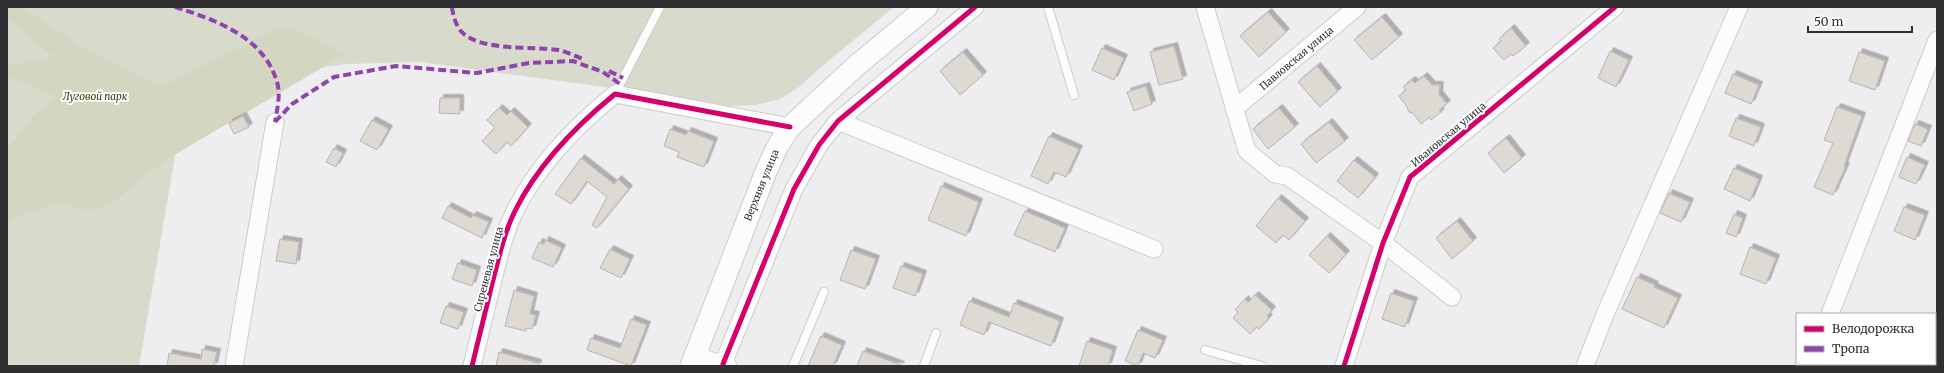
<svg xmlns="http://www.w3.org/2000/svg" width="1944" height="373" font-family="Merriweather,serif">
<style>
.green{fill:#d8dacc}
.forest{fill:#d4d6c1}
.building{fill:#ded9d3;stroke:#b5b4b4;filter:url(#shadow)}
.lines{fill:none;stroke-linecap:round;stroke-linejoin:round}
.service-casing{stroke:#cccbcd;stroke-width:10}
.minor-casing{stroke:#cccbcd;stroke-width:19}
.tertiary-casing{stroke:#cccbcd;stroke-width:23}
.service{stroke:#fcfcfd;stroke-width:8}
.minor{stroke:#fcfcfd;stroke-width:17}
.tertiary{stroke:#fcfcfd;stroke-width:21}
.quiet{stroke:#8e44ad;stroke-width:4;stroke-dasharray:8 4;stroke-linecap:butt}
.cycleway-casing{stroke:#fff;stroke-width:8}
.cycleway{stroke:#d6006c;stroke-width:5}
.labels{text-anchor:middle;stroke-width:4;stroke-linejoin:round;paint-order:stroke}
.street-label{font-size:10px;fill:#302f31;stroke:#fff}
.park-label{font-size:10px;font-style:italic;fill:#373a0a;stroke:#fff}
</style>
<defs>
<filter id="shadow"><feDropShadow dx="3.5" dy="-3.5" stdDeviation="0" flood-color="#0004"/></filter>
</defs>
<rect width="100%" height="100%" fill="#eeedef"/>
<path class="green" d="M7,7h887l-67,55 -28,25 -19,12 -24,6 -30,1 -121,-19 -185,-25 -74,2 -159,23 -48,279h-132z"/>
<path class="forest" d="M7,7h14l69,45 71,35 124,-62 62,28 -183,108 -54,44 -24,6 -25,-8 -50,16 -4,9v-78l27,-35 23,-19 -50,-19v-11l46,-10 -46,-37z"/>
<path class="building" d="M1268,12l18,20 -27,25 -19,-21z
M1382,17l17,20 -27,23 -18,-20z
M1511,28l15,18 -13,10 -2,-2 -7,6 -11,-12 8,-7 -2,-2z
M1174,46l9,33 -24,6 -9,-33z
M1102,48l22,10 -10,22 -22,-10z
M1610,51l19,9 -13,27 -18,-9z
M963,52l20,23 -23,20 -20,-24z
M1859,52l26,9 -10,29 -26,-9z
M1317,66l21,25 -18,16 -22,-25z
M1733,74l26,11 -8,19 -26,-11z
M1424,76l8,9h8l-1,9 8,10 -8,6 2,2 -10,8 -2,-3 -8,7 -8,-11 -4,-1 -3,-7 -7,-9 7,-6 -3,-3 9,-7 3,3z
M1146,86l6,18 -18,7 -7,-19z
M440,98h20v16l-21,-1z
M1837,107l25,9 -18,50h2l-13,29 -19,-8 19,-44 -9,-3z
M499,108l8,7 4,-4 17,16 -17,19 -4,-4 -11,12 -14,-13 13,-13 -8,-8z
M1279,108l16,19 -27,22 -15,-20z
M243,116l6,11 -15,7 -5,-11z
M1736,118l25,9 -7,19 -25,-10z
M372,120l17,9 -12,21 -17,-9z
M1329,122l16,19 -29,22 -15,-19z
M1915,124l13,5 -7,17 -13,-5z
M670,129l16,6 2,-4 26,10 -10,26 -27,-10 2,-5 -15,-6z
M1049,136l30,13 -13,28 -12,-5 -6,12 -17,-8z
M1506,138l16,20 -18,15 -16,-20z
M334,148l9,5 -7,14 -10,-5z
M1907,157l18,8 -9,19 -17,-7z
M581,158l33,26 4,-5 11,10 -32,39 -5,-3 15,-28 -20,-16 -16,23 -16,-10z
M1354,160l21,17 -17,21 -21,-17z
M1734,168l25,11 -9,22 -26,-12z
M941,186l38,16 -13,34 -38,-16z
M1669,193l21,9 -9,20 -21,-9z
M1278,198l27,23 -16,19 -6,-5 -7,8 -20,-17z
M448,206l23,12 2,-3 16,7 -7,16 -40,-20z
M1904,207l21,8 -10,25 -21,-9z
M1025,211l40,17 -10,24 -41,-17z
M1734,214l9,4 -7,19 -10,-4z
M1457,221l16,20 -21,18 -16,-21z
M1327,236l19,18 -17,19 -20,-18z
M280,239l19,3 -3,22 -20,-3z
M545,240l17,8 -9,19 -21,-9 7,-16 5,2z
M1750,247l26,11 -10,26 -26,-10z
M610,249l20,10 -9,19 -21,-10z
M851,250l25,9 -11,30 -25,-9z
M458,263l19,7 -5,16 -20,-7z
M901,266l22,8 -8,22 -22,-8z
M1637,277l18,8 -1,2 24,11 -14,30 -42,-19z
M514,290l20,6 -4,18 6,1 -4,14 -6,-1v3l-21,-5z
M1391,293l23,8 -9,26 -23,-8z
M1255,295l17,15 -5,6 2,2 -10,11 -3,-2 -6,7 -17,-16 5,-6 -3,-2 10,-11 3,4z
M969,301l40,16 5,-14 46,18 -9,25 -62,-24 -5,13 -24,-10z
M446,306l18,6 -6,17 -18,-6z
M631,319l16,6 -16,41 -44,-16 4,-12 29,10z
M1138,330l25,10 -8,18 -12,-5 -5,13 -13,-5z
M821,336l21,9 -9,21h-25z
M1087,341l26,9 -5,16h-29z
M202,349l15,3 -3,14h-47l2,-13 32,6z
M863,351l38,14v1h-44z
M499,352l39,11v3h-42z"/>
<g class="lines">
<defs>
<path id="service" d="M1048,7l26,88
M615,94l45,-87
M1205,350l57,16
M793,366l31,-74
M924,366l12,-33"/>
<path id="minor" d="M1205,7l42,144 28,23 12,2 96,67 69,54
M1234,109l123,-102
M838,121l316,128
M1830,314l107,-274
M695,356l33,10
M723,364l71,-175 25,-44 19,-24 137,-114
M234,366l41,-244
M472,366c7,-29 14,-57 21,-86 6,-23 11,-47 22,-69 22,-45 62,-86 100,-117l175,33
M1344,366l39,-123 27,-66 205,-170
M1585,366l21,-54 133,-305
M1809,366l1,-2"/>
<path id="tertiary" d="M691,366l74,-192 12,-27 13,-20 66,-61 71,-59"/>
</defs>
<use href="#service" class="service-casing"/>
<use href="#minor" class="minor-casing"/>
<use href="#tertiary" class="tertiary-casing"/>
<use href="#service" class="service"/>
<use href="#minor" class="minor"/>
<use href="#tertiary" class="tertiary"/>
<path class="quiet" d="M175,7c41,13 89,30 102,75 4,12 0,28 -2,40
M452,7c1,8 3,16 8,23 17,22 73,16 99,20 9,2 18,7 26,10
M609,71l14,7
M275,122l17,-18 42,-27 62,-11 81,7 52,-10 44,-2 30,11 17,12"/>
<defs>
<path id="cycleway" d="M723,364l71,-175 25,-44 19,-24 137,-114
M472,366c7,-29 14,-57 21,-86 6,-23 11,-47 22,-69 22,-45 62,-86 100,-117l175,33
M1344,366l39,-123 27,-66 205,-170"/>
</defs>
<use href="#cycleway" class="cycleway-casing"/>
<use href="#cycleway" class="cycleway"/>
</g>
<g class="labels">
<g class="street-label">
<text transform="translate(1296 58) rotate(-40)" y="4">Павловская улица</text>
<text transform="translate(1448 134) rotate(-40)" y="4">Ивановская улица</text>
<text transform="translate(761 185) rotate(-68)" y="4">Верхняя улица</text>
<text transform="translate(488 269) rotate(-75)" y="4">Сиреневая улица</text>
</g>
<g class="park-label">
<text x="95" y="100">Луговой парк</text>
</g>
</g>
<rect width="1944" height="373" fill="none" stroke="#302f31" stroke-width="16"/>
<rect x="1796" y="313" width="140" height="52" fill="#ffffff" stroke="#acacad"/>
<rect x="1804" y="326" width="20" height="6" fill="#d6006c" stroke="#acacad"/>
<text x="1832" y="333" font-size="12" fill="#302f31">Велодорожка</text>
<rect x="1804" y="346" width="20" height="6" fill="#8e44ad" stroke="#acacad"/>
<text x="1832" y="353" font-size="12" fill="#302f31">Тропа</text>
<path d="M1808 26v6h104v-6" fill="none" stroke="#302f31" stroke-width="2"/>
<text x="1814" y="26" font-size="12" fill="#302f31" stroke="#ffffff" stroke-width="3" paint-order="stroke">50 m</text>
</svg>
